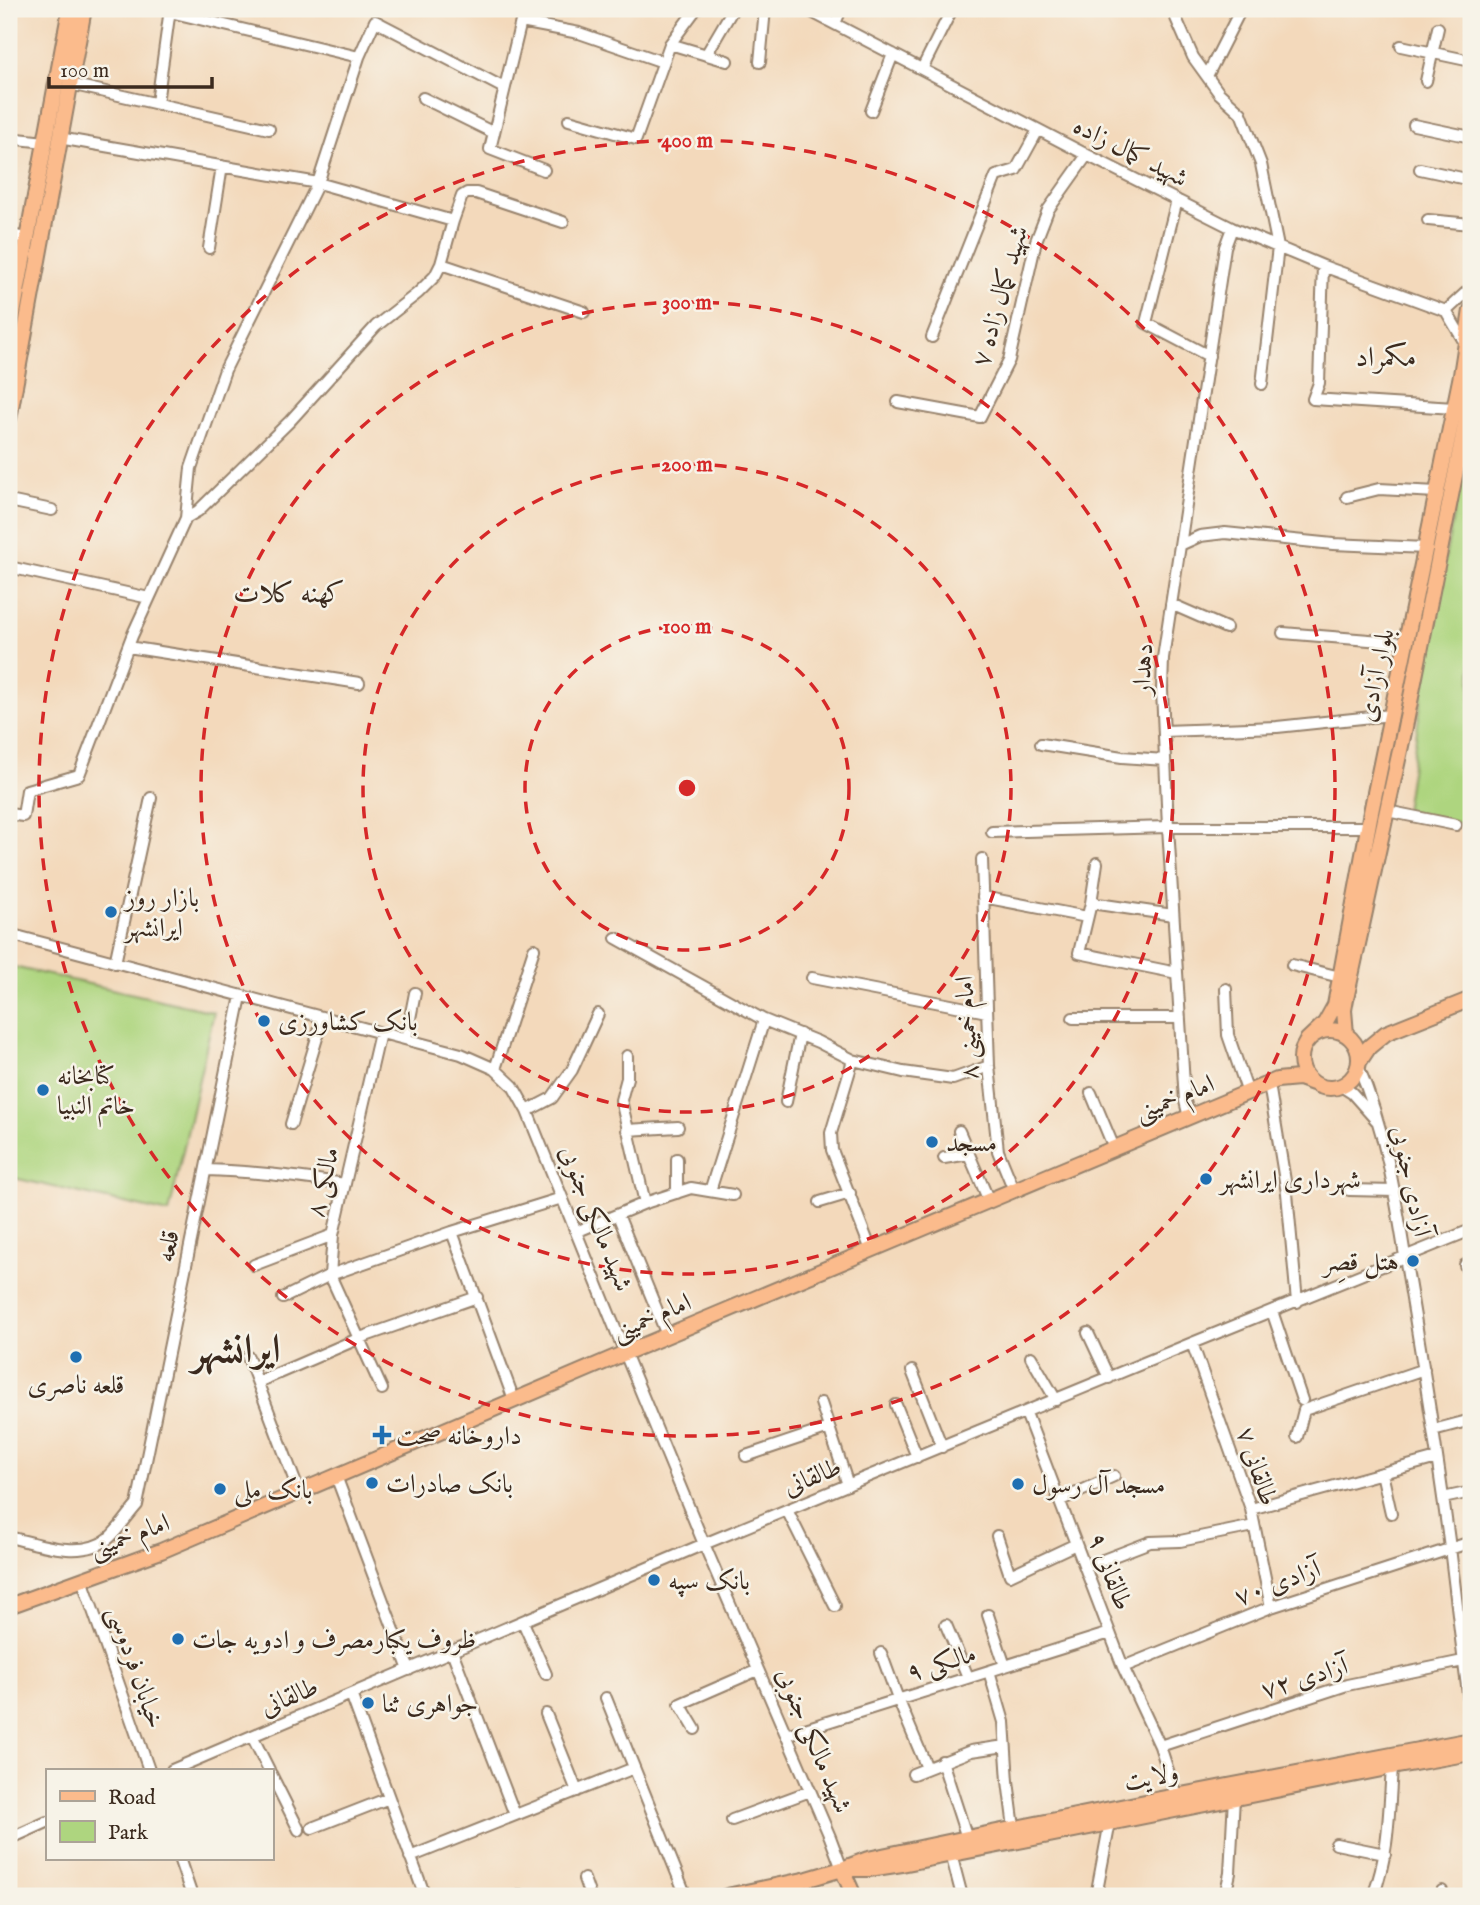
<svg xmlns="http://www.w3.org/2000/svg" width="1480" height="1905" font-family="'IM FELL English',Amiri,serif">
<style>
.green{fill:#aed57f;stroke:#74804e;stroke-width:2}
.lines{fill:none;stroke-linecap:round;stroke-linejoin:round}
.minor-casing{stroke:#97826c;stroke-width:14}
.major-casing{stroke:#97826c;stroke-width:18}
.minor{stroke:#fff;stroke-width:10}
.major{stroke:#fbbb8c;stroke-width:14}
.ring{fill:none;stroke:#d62828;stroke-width:3.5;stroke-dasharray:12 9}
.poi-dot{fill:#1f6fb2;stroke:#f7f3e8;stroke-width:2.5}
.labels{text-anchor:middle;stroke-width:5;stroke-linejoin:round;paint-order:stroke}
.street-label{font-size:26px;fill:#3b2a1e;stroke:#f7f3e8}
.poi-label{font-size:26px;fill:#3b2a1e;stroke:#f7f3e8;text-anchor:start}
.neighbourhood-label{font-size:28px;fill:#3b2a1e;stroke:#f7f3e8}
.town-label{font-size:40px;font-weight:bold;fill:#3b2a1e;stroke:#f7f3e8}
.centre{fill:#d62828;stroke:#f7f3e8;stroke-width:3.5}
.ring-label{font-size:21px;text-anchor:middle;font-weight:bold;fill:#d62828;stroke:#f7f3e8;stroke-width:5;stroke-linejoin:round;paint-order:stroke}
</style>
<rect width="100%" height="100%" fill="#f7f3e8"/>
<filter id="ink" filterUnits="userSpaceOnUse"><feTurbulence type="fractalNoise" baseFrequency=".0143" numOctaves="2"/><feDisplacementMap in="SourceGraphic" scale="14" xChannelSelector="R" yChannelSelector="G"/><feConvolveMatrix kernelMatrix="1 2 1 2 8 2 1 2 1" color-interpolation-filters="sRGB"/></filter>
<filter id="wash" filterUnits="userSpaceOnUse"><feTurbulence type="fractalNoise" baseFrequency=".00686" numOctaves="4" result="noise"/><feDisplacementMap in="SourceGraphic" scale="28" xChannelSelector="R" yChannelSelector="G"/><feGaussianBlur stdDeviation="1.57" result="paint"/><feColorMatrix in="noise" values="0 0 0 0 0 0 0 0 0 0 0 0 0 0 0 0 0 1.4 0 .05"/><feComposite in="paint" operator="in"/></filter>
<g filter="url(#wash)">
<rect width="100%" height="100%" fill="#f3d9bb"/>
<path class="green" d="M1471,424v402l-66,-15 29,-196z
M9,966l205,46 -45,201 -160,-36z"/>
</g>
<g filter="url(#ink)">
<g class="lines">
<defs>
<path id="minor" d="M524,9l-34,140 54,21
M806,9l281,146 145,73 91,38 123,45
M1172,9l21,48 26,36 22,20 20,51 17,83 -16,137
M170,12l189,45
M521,22l58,11 84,29
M835,24l6,-15
M670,44l57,17
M1401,46l70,15
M706,55l27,-46
M760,62l5,-53
M922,69l30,-60
M1207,76l34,-67
M1426,81l12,-53
M70,84l199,45
M423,98l71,35
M157,103l13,-94
M871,111l22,-57
M569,120l67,19 34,-95 26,-35
M1414,125l57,12
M9,138l36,4
M59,138l259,45 135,38
M1420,169l51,11
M1177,200l-31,123 63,33
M1428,220l43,4
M9,235l18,3
M209,248l13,-82
M441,264l143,48
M1323,266l-4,117 -6,16 141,9
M1446,311l19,32
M1446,311l25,-23
M932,337l64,-161 20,-6 22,-40
M898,402l82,15 29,-57 27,-119 12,-31 39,-55
M1347,497l32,-8 58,3
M9,501l43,9
M186,518l12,-7 92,-90 86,-95 42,-33 17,-17 6,-12 12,-43 9,-25 5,-3h9l87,29
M1180,545l20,-9 25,-3 108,11 93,4
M9,567l140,31
M1171,604l55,24
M1283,633l123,10
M128,647l231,36
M1164,731l113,-4 114,-12
M1041,744l81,13 43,3
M1387,811l69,14
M9,814l14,2 4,-26 52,-15 53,-139 54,-118 5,-50 34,-98 93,-187 41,-126 16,-36 129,67
M992,832l176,-5h201
M982,859l7,207 9,85 16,39
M1097,863l-6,40 -12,50 98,20
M983,897l104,20
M1091,903l82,12
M9,934l452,120 34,15 18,17 14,25 98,242 79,191 126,293 12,32
M616,938l148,82
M115,963l36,-165
M1292,965l48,12
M812,978l175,34
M1226,989l2,46 20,58
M1073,1018h107
M380,1033l-47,202 -3,40 52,114
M406,1039l9,-46
M627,1056v22l-6,22 24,103
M853,1060l-22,73 1,17 39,100
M1358,1066c30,69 39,142 51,215 15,89 29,178 41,267 7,56 13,112 21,168
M495,1069l39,-120
M1269,1084l18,109 10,109
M1341,1086l11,7 24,27
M1091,1093l23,55
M786,1102l14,-68
M527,1111l25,-13 20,-28 26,-56
M1189,1117l-4,-16 -17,-274 -6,-137 1,-32 62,-411 7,-19
M291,1124l32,-106
M627,1130l51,-3
M959,1131l30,70
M944,1158l25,-4
M677,1159v34
M206,1170c46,1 93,7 139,14
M1349,1190l46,1
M710,1191l54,-171 54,22 35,18 50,12 50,7 36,-13
M820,1202l30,-9
M618,1215l49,120
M452,1232l62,168
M576,1232l69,-29 46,-15 42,7
M254,1265l79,-30
M1465,1265l6,13
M283,1298l47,-23 122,-43 110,-34
M1272,1311l30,89
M1088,1333l21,45
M1192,1343l59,166 20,98
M248,1357l51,135
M1031,1357l25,43
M912,1371l30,76
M258,1382l102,-44 117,-41
M821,1403l27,82
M896,1405l21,52
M1026,1413l97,254 37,79 16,49
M1433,1430l38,-10
M1297,1437l7,-27 120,-41
M746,1456l83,-28
M1382,1473l9,40
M336,1476l73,194
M1443,1498l28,-6
M1059,1501l55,-25
M1251,1509l186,-51
M787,1510l48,96
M997,1536l13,39 66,-31
M9,1537c29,7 74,23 100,1 10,-9 19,-23 28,-33l104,-509
M1085,1567l65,-25 30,-1 74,-15
M82,1579l67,191
M988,1615l17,51
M523,1622l23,52
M946,1625l22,52
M452,1651l63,164
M881,1653l17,46 29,69
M1123,1667l148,-60 200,-65
M989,1671l15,51 4,59 6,47
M351,1694l74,202
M606,1698l80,198
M546,1714l31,77
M695,1729l-15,-25 78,-34
M786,1735l324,-102
M252,1736l17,34
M1160,1746l187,-61 116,-24
M942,1761l25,77
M172,1770l532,-226 488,-201 279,-113
M271,1774l28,56
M913,1774l58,-23 34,-5
M732,1820l78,-29
M312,1828l77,-30
M9,1839l38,-17
M1336,1844l49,10
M951,1854l11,42
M410,1857l224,-89
M179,1858l13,38
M584,1879l6,17
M521,1895v1
M1096,1896l14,-74
M1225,1896l5,-23 4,-76
M1373,1896c16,-41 16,-85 19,-129
M1442,1896v-5"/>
<path id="major" d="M9,335l61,-326
M9,419l75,-410
M1301 1059a29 29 0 1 1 58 0a29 29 0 1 1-58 0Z
M1346,1034l-2,-24 2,-11 58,-267 67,-337
M1307,1040l18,-17 10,-18 35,-188 91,-442 10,-65
M1359,1062l10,-15 17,-14 85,-34
M9,1606l152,-55 464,-198 652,-273 22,-2 14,5
M842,1869l12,27
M850,1869h19l33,-5 490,-97 79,-14
M727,1896l81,-17 34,-10 26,-10 99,-21 193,-39 311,-59"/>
</defs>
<use href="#minor" class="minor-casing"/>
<use href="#major" class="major-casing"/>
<use href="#minor" class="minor"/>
<use href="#major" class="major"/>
</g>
</g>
<g class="ring">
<circle cx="687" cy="788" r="162"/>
<circle cx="687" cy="788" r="324"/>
<circle cx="687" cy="788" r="486"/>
<circle cx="687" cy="788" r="648"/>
</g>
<g class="poi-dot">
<circle cx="111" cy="912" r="7"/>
<circle cx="264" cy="1021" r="7"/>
<circle cx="43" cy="1090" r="7"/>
<circle cx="932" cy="1142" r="7"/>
<circle cx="1206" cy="1179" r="7"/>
<circle cx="1413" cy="1261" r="7"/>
<circle cx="76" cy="1357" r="7"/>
<path d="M378.5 1424.5h7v7h7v7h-7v7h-7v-7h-7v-7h7z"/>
<circle cx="372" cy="1483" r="7"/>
<circle cx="1018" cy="1484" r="7"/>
<circle cx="220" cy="1489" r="7"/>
<circle cx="654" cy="1580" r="7"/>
<circle cx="178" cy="1639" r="7"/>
<circle cx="368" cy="1703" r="7"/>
</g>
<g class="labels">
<g class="street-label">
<text transform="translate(1131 151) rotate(27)" y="9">شهید کمال زاده</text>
<text transform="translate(999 296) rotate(-74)" y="9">شهید کمال زاده ۷</text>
<text transform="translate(1142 669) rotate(-87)" y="9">دهدار</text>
<text transform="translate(1375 675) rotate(-78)" y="9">بلوار آزادی</text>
<text transform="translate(966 1028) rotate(-93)" y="9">امام خمینی ۸</text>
<text transform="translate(1174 1097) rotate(-22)" y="9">امام خمینی</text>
<text transform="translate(1412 1181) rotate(78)" y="9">آزادی جنوبی</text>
<text transform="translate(322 1182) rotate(-77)" y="9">مالکی ۸</text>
<text transform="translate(597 1218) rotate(68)" y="9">شهید مالکی جنوبی</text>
<text transform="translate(167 1246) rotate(-78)" y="9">قلعه</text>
<text transform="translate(651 1316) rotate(-23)" y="9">امام خمینی</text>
<text transform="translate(1258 1466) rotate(72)" y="9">طالقانی ۷</text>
<text transform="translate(812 1476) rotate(-22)" y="9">طالقانی</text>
<text transform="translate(129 1535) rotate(-20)" y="9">امام خمینی</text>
<text transform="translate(1111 1571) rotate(69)" y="9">طالقانی ۹</text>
<text transform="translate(1277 1582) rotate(-20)" y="9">آزادی ۷۰</text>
<text transform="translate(941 1662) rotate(-17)" y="9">مالکی ۹</text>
<text transform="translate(137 1667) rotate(71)" y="9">خیابان فردوسی</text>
<text transform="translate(1304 1677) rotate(-17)" y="9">آزادی ۷۲</text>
<text transform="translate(289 1696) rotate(-23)" y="9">طالقانی</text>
<text transform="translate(815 1740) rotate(67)" y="9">شهید مالکی جنوبی</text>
<text transform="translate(1151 1776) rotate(-11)" y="9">ولایت</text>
</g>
<g class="poi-label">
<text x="125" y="906">بازار روز<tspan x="125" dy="30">ایرانشهر</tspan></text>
<text x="278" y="1030">بانک کشاورزی</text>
<text x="57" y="1084">کتابخانه<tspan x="57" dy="30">خاتم النبیا</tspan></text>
<text x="946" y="1151">مسجد</text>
<text x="1220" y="1188">شهرداری ایرانشهر</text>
<text x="1399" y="1270" text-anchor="end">هتل قصِر</text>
<text x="76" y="1393" text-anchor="middle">قلعه ناصری</text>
<text x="396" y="1444">داروخانه صحت</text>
<text x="386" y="1492">بانک صادرات</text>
<text x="1032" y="1493">مسجد آل رسول</text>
<text x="234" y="1498">بانک ملی</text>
<text x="668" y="1589">بانک سپه</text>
<text x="192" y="1648">ظروف یکبارمصرف و ادویه جات</text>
<text x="382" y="1712">جواهری ثنا</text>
</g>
<g class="neighbourhood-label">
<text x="1386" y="366">مکمراد</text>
<text x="289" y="602">کهنه کلات</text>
</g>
<g class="town-label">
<text x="236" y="1362">ایرانشهر</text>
</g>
</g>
<circle cx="687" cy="788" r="10" class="centre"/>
<g class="ring-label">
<text x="687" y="147">400 m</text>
<text x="687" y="309">300 m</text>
<text x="687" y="471">200 m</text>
<text x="687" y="633">100 m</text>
</g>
<rect width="1480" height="1905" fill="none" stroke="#f7f3e8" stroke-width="35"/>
<rect x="46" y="1769" width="228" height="91" fill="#f7f3e8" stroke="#aca397" stroke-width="2"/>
<rect x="60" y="1791" width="35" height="10" fill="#fbbb8c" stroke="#aca397" stroke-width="2"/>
<text x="108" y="1804" font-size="21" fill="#3b2a1e">Road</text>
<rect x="60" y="1821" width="35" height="21" fill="#aed57f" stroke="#aca397" stroke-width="2"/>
<text x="108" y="1839" font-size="21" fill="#3b2a1e">Park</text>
<path d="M49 77v10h163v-10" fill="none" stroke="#3b2a1e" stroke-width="3.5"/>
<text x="60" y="77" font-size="21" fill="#3b2a1e" stroke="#f7f3e8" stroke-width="5" paint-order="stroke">100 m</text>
</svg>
